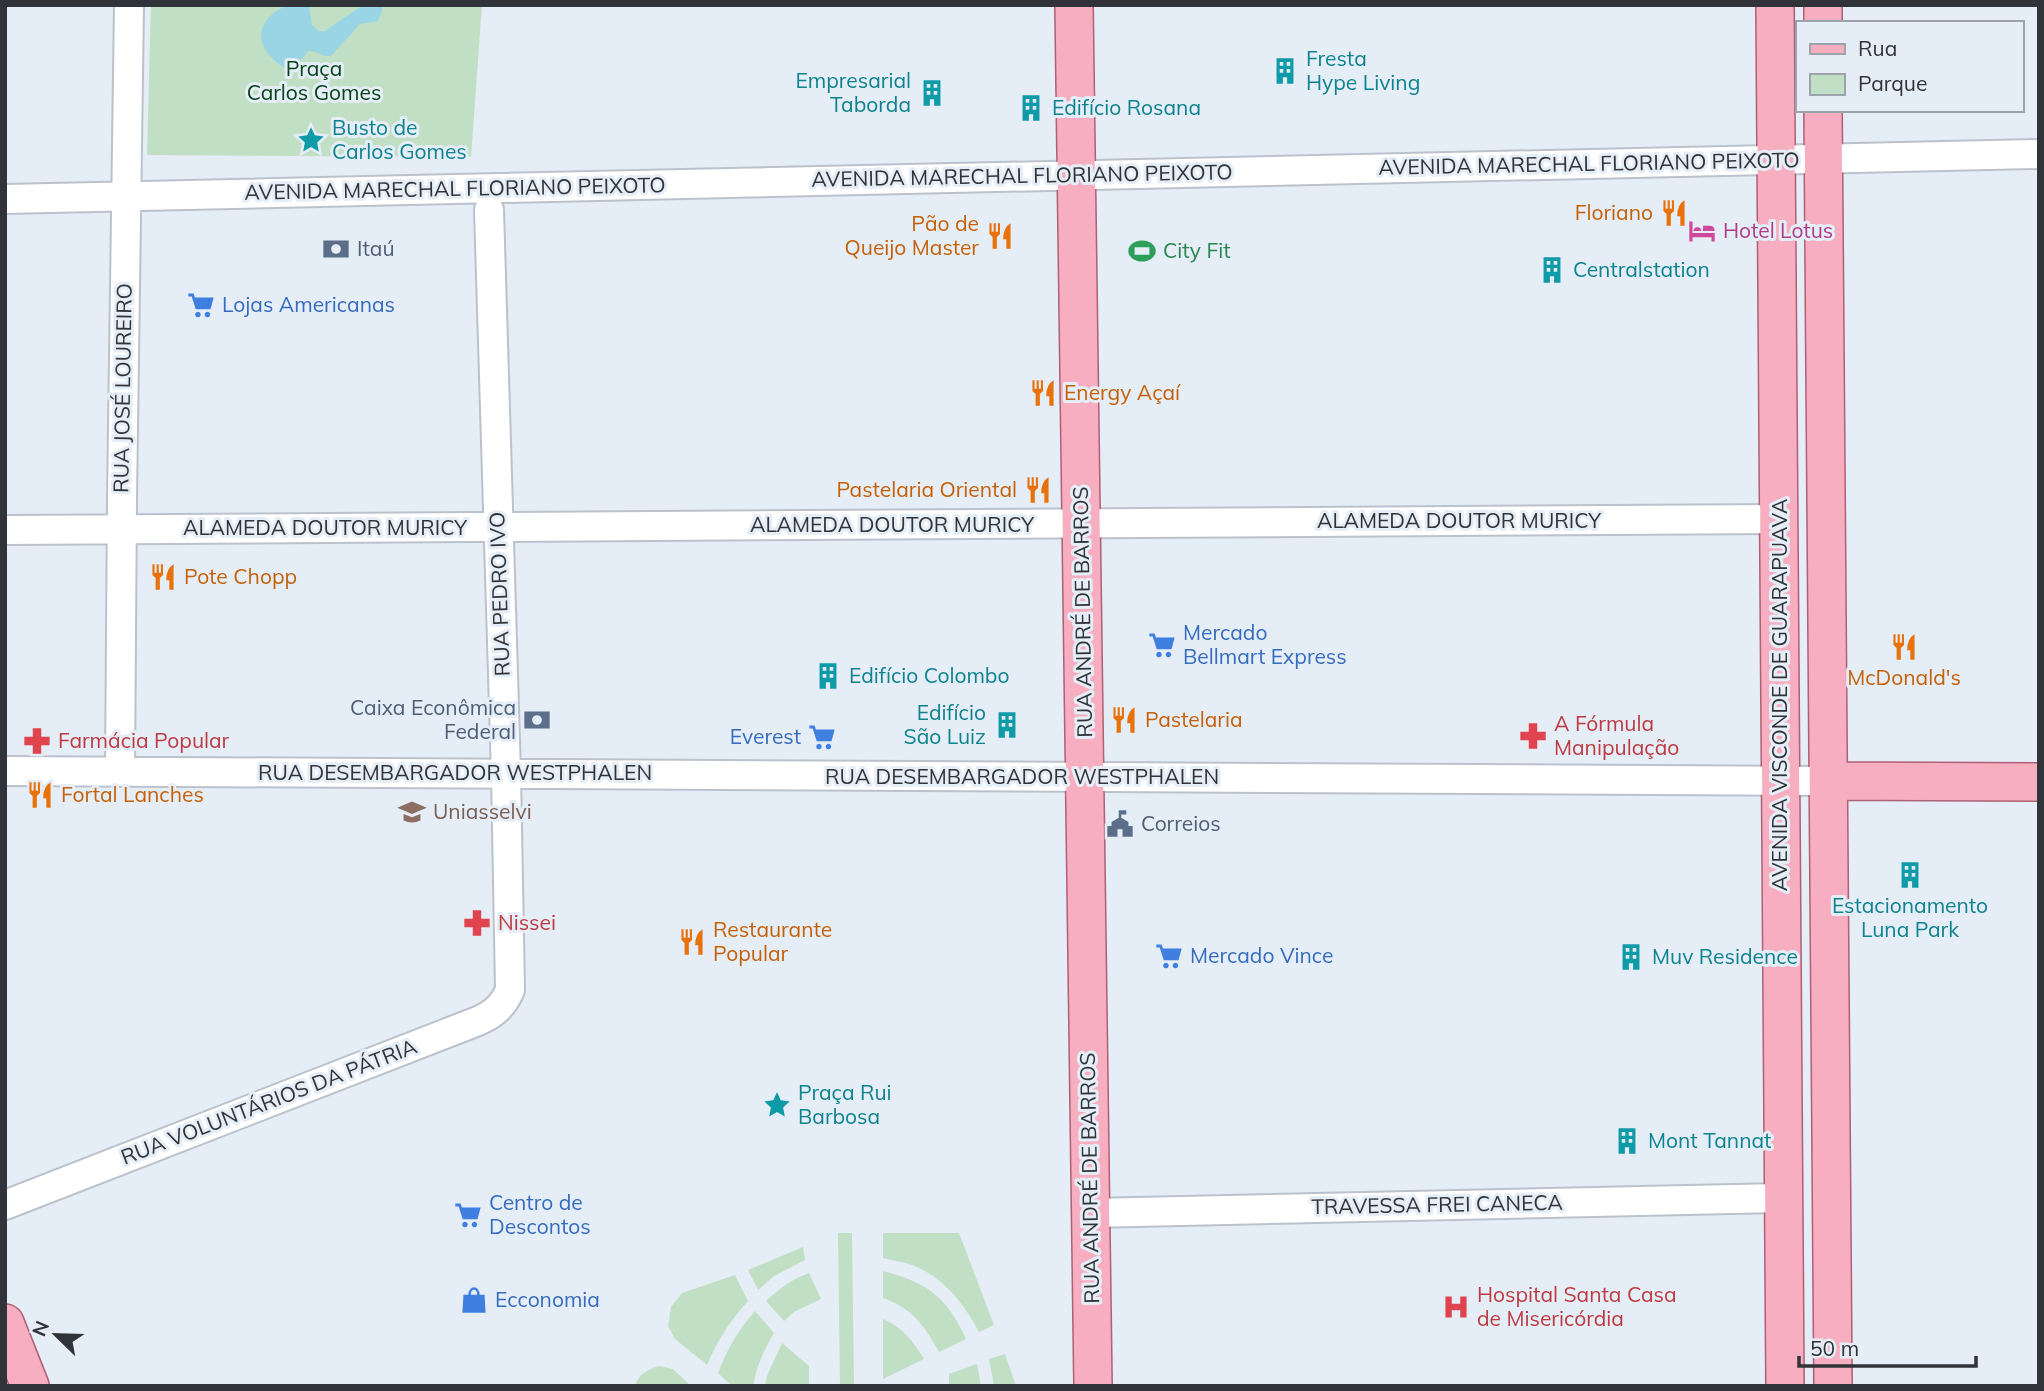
<svg xmlns="http://www.w3.org/2000/svg" width="2044" height="1391" font-family="Mulish,sans-serif">
<style>
.green{fill:#c1dfc4}
.water{fill:#9ad5e6}
.lines{fill:none;stroke-linecap:round;stroke-linejoin:round}
.minor-casing{stroke:#bbc2cb;stroke-width:32}
.major-casing{stroke:#ae6075;stroke-width:40}
.minor{stroke:#fff;stroke-width:28}
.major{stroke:#f7aec0;stroke-width:37}
.labels{text-anchor:middle;stroke-width:6;stroke-linejoin:round;paint-order:stroke}
.culture-label{font-size:21px;fill:#0d838f;stroke:#e5edf6;text-anchor:start}
.park-label{font-size:21px;fill:#054519;stroke:#e5edf6}
.street-label{font-size:21px;fill:#303337;stroke:#e5edf6}
.food-label{font-size:21px;fill:#c56008;stroke:#e5edf6;text-anchor:start}
.hotel-label{font-size:21px;fill:#b23c85;stroke:#e5edf6;text-anchor:start}
.service-label{font-size:21px;fill:#4e5e75;stroke:#e5edf6;text-anchor:start}
.leisure-label{font-size:21px;fill:#27864d;stroke:#e5edf6;text-anchor:start}
.shop-label{font-size:21px;fill:#366cbe;stroke:#e5edf6;text-anchor:start}
.health-label{font-size:21px;fill:#be3a42;stroke:#e5edf6;text-anchor:start}
.education-label{font-size:21px;fill:#785e54;stroke:#e5edf6;text-anchor:start}
</style>
<rect width="100%" height="100%" fill="#e5edf6"/>
<path class="green" d="M151,5h331l-11,152 -324,-2z
M838,1233h14l2,153h-14z
M883,1233h76l35,92 -15,7c-15,-28 -33,-52 -64,-66 -10,-4 -21,-5 -32,-8z
M803,1247l2,13 -31,16 -16,14 -10,-20z
M883,1271c45,12 63,25 83,68l-27,13c-15,-27 -26,-43 -56,-54z
M809,1273l12,26 -27,13 -10,9 -18,-20c13,-12 26,-22 43,-28z
M735,1275l13,26c-18,20 -31,40 -41,64l-32,-26 -7,-13 3,-19 11,-14z
M755,1311l19,22c-10,17 -18,34 -21,53h-21l-14,-13c9,-23 20,-43 37,-62z
M883,1319c20,9 30,22 41,40l-41,20z
M782,1343l27,23v20h-44l2,-10z
M1005,1354l11,32h-22l-5,-27z
M977,1364l4,22h-32v-12z
M659,1366l14,3 18,17h-56c3,-12 14,-17 24,-20z"/>
<path class="water" d="M291,5l18,1 3,19 7,6h6l38,-26h19v6l-4,10 -18,3 -29,32c-9,1 -15,-6 -23,-5l-11,15 -13,2c-9,-7 -19,-14 -22,-26 -5,-18 13,-34 29,-37z"/>
<g class="lines">
<defs>
<path id="minor" d="M5,199l2034,-45
M5,530l1774,-11
M5,771l1824,10
M120,772l2,-274 7,-493
M5,1205l473,-184c16,-7 25,-15 32,-31l-4,-216 -17,-564
M1091,1213l692,-15"/>
<path id="major" d="M1074,5l19,1381
M1775,5l10,1381
M1823,5v18
M1823,110l10,1276
M1829,781l210,1
M5,1323l25,63"/>
</defs>
<use href="#minor" class="minor-casing"/>
<use href="#major" class="major-casing"/>
<use href="#minor" class="minor"/>
<use href="#major" class="major"/>
</g>
<defs>
<symbol id="building-bare" viewBox="-9 -9 18 18"><path d="M-4-6H4V6H1V3H-1V6H-4ZM-2.5-4.3h1.7v1.8h-1.7ZM.8-4.3h1.7v1.8H.8ZM-2.5-1h1.7V.8h-1.7ZM.8-1h1.7V.8H.8Z" fill="#0f9aa8" stroke="#e5edf6" stroke-width="2.5" paint-order="stroke"/></symbol>
<symbol id="sight-bare" viewBox="-9 -9 18 18"><path d="M0-6L1.8-2.2L6-1.7L2.9 1.2L3.7 5.4L0 3.3L-3.7 5.4L-2.9 1.2L-6-1.7L-1.8-2.2Z" fill="#0f9aa8" stroke="#e5edf6" stroke-width="2.5" paint-order="stroke"/></symbol>
<symbol id="restaurant-bare" viewBox="-9 -9 18 18"><path d="M-5-6h1v4h1v-4h1v4h1v-4h1v5L-1.5 .5V6h-2V.5L-5-1ZM5-6V6H3V1.5H1.5Q1.5-4 5-6Z" fill="#e8710a" stroke="#e5edf6" stroke-width="2.5" paint-order="stroke"/></symbol>
<symbol id="hotel-bare" viewBox="-9 -9 18 18"><path d="M-6-4.5h1.5V1H6V5H4.5V3h-9V5H-6ZM-4 0a1.8 1.8 0 1 1 3.6 0ZM.5 0V-2.5h3Q6-2.5 6 0Z" fill="#d1479c" stroke="#e5edf6" stroke-width="2.5" paint-order="stroke"/></symbol>
<symbol id="bank-bare" viewBox="-9 -9 18 18"><path d="M-6-4H6V4H-6ZM0-2.3a2.3 2.3 0 1 0 0 4.6a2.3 2.3 0 1 0 0-4.6Z" fill="#5c6f8a" stroke="#e5edf6" stroke-width="2.5" paint-order="stroke"/></symbol>
<symbol id="stadium-bare" viewBox="-9 -9 18 18"><path d="M0-5a6.5 5 0 1 0 0 10a6.5 5 0 1 0 0-10ZM-3.5-1.8h7v3.6h-7Z" fill="#2e9e5b" stroke="#e5edf6" stroke-width="2.5" paint-order="stroke"/></symbol>
<symbol id="supermarket-bare" viewBox="-9 -9 18 18"><path d="M-6-5.5h2.5l.6 2H6L4.5 2H-2.5L-4.4-4H-6ZM-1.5 3.2a1.3 1.3 0 1 0 .1 0ZM3 3.2a1.3 1.3 0 1 0 .1 0Z" fill="#3f7fe0" stroke="#e5edf6" stroke-width="2.5" paint-order="stroke"/></symbol>
<symbol id="pharmacy-bare" viewBox="-9 -9 18 18"><path d="M-2-6h4v4h4v4h-4v4h-4v-4h-4v-4h4Z" fill="#e0444e" stroke="#e5edf6" stroke-width="2.5" paint-order="stroke"/></symbol>
<symbol id="university-bare" viewBox="-9 -9 18 18"><path d="M0-5L7-2L0 1L-7-2ZM-4 1L0 2.5L4 1V4Q0 6-4 4Z" fill="#8d6e63" stroke="#e5edf6" stroke-width="2.5" paint-order="stroke"/></symbol>
<symbol id="civic-bare" viewBox="-9 -9 18 18"><path d="M-.6-6.5H3V-4.5H.6V-3L4-1V1h2V6H-6V1h2V-1L-.6-3ZM-1.2 2.5V6h2.4V2.5Z" fill="#5c6f8a" stroke="#e5edf6" stroke-width="2.5" paint-order="stroke"/></symbol>
<symbol id="shop-bare" viewBox="-9 -9 18 18"><path d="M-5-2.5h2.3a2.7 3.5 0 0 1 5.4 0H5L5.5 6h-11ZM-1.5-2.5h3a1.5 2.3 0 0 0-3 0Z" fill="#3f7fe0" stroke="#e5edf6" stroke-width="2.5" paint-order="stroke"/></symbol>
<symbol id="hospital-bare" viewBox="-9 -9 18 18"><path d="M-5-5h3v3.5h4V-5h3V5h-3V1.5h-4V5h-3Z" fill="#e0444e" stroke="#e5edf6" stroke-width="2.5" paint-order="stroke"/></symbol>
</defs>
<g fill-rule="evenodd">
<use href="#building-bare" x="1266" y="52" width="38" height="38"/>
<use href="#building-bare" x="913" y="74" width="38" height="38"/>
<use href="#building-bare" x="1012" y="89" width="38" height="38"/>
<use href="#sight-bare" x="292" y="121" width="38" height="38"/>
<use href="#restaurant-bare" x="1655" y="194" width="38" height="38"/>
<use href="#hotel-bare" x="1683" y="212" width="38" height="38"/>
<use href="#restaurant-bare" x="981" y="217" width="38" height="38"/>
<use href="#bank-bare" x="317" y="230" width="38" height="38"/>
<use href="#stadium-bare" x="1123" y="232" width="38" height="38"/>
<use href="#building-bare" x="1533" y="251" width="38" height="38"/>
<use href="#supermarket-bare" x="182" y="286" width="38" height="38"/>
<use href="#restaurant-bare" x="1024" y="374" width="38" height="38"/>
<use href="#restaurant-bare" x="1019" y="471" width="38" height="38"/>
<use href="#restaurant-bare" x="144" y="558" width="38" height="38"/>
<use href="#supermarket-bare" x="1143" y="626" width="38" height="38"/>
<use href="#restaurant-bare" x="1885" y="628" width="38" height="38"/>
<use href="#building-bare" x="809" y="657" width="38" height="38"/>
<use href="#bank-bare" x="518" y="701" width="38" height="38"/>
<use href="#restaurant-bare" x="1105" y="701" width="38" height="38"/>
<use href="#building-bare" x="988" y="706" width="38" height="38"/>
<use href="#pharmacy-bare" x="1514" y="717" width="38" height="38"/>
<use href="#supermarket-bare" x="803" y="718" width="38" height="38"/>
<use href="#pharmacy-bare" x="18" y="722" width="38" height="38"/>
<use href="#restaurant-bare" x="21" y="776" width="38" height="38"/>
<use href="#university-bare" x="393" y="793" width="38" height="38"/>
<use href="#civic-bare" x="1101" y="805" width="38" height="38"/>
<use href="#building-bare" x="1891" y="856" width="38" height="38"/>
<use href="#pharmacy-bare" x="458" y="904" width="38" height="38"/>
<use href="#restaurant-bare" x="673" y="923" width="38" height="38"/>
<use href="#supermarket-bare" x="1150" y="937" width="38" height="38"/>
<use href="#building-bare" x="1612" y="938" width="38" height="38"/>
<use href="#sight-bare" x="758" y="1086" width="38" height="38"/>
<use href="#building-bare" x="1608" y="1122" width="38" height="38"/>
<use href="#supermarket-bare" x="449" y="1196" width="38" height="38"/>
<use href="#shop-bare" x="455" y="1281" width="38" height="38"/>
<use href="#hospital-bare" x="1437" y="1288" width="38" height="38"/>
</g>
<g class="labels">
<g class="culture-label">
<text x="1306" y="66">Fresta<tspan x="1306" dy="24">Hype Living</tspan></text>
<text x="911" y="88" text-anchor="end">Empresarial<tspan x="911" dy="24">Taborda</tspan></text>
<text x="1052" y="115">Edifício Rosana</text>
<text x="332" y="135">Busto de<tspan x="332" dy="24">Carlos Gomes</tspan></text>
<text x="1573" y="277">Centralstation</text>
<text x="849" y="683">Edifício Colombo</text>
<text x="986" y="720" text-anchor="end">Edifício<tspan x="986" dy="24">São Luiz</tspan></text>
<text x="1910" y="913" text-anchor="middle">Estacionamento<tspan x="1910" dy="24">Luna Park</tspan></text>
<text x="1652" y="964">Muv Residence</text>
<text x="798" y="1100">Praça Rui<tspan x="798" dy="24">Barbosa</tspan></text>
<text x="1648" y="1148">Mont Tannat</text>
</g>
<g class="park-label">
<text x="314" y="76">Praça<tspan x="314" dy="24">Carlos Gomes</tspan></text>
</g>
<g class="street-label">
<text transform="translate(1589 164) rotate(-1)" y="7">AVENIDA MARECHAL FLORIANO PEIXOTO</text>
<text transform="translate(1022 176) rotate(-1)" y="7">AVENIDA MARECHAL FLORIANO PEIXOTO</text>
<text transform="translate(455 189) rotate(-1)" y="7">AVENIDA MARECHAL FLORIANO PEIXOTO</text>
<text transform="translate(123 388) rotate(-89)" y="7">RUA JOSÉ LOUREIRO</text>
<text x="1459" y="528">ALAMEDA DOUTOR MURICY</text>
<text x="892" y="532">ALAMEDA DOUTOR MURICY</text>
<text x="325" y="535">ALAMEDA DOUTOR MURICY</text>
<text transform="translate(500 594) rotate(-92)" y="7">RUA PEDRO IVO</text>
<text transform="translate(1083 612) rotate(-91)" y="7">RUA ANDRÉ DE BARROS</text>
<text transform="translate(1780 695) rotate(-90)" y="7">AVENIDA VISCONDE DE GUARAPUAVA</text>
<text x="455" y="780">RUA DESEMBARGADOR WESTPHALEN</text>
<text x="1022" y="784">RUA DESEMBARGADOR WESTPHALEN</text>
<text transform="translate(269 1102) rotate(-21)" y="7">RUA VOLUNTÁRIOS DA PÁTRIA</text>
<text transform="translate(1090 1178) rotate(-91)" y="7">RUA ANDRÉ DE BARROS</text>
<text transform="translate(1437 1205) rotate(-1)" y="7">TRAVESSA FREI CANECA</text>
</g>
<g class="food-label">
<text x="1653" y="220" text-anchor="end">Floriano</text>
<text x="979" y="231" text-anchor="end">Pão de<tspan x="979" dy="24">Queijo Master</tspan></text>
<text x="1064" y="400">Energy Açaí</text>
<text x="1017" y="497" text-anchor="end">Pastelaria Oriental</text>
<text x="184" y="584">Pote Chopp</text>
<text x="1904" y="685" text-anchor="middle">McDonald's</text>
<text x="1145" y="727">Pastelaria</text>
<text x="61" y="802">Fortal Lanches</text>
<text x="713" y="937">Restaurante<tspan x="713" dy="24">Popular</tspan></text>
</g>
<g class="hotel-label">
<text x="1723" y="238">Hotel Lotus</text>
</g>
<g class="service-label">
<text x="357" y="256">Itaú</text>
<text x="516" y="715" text-anchor="end">Caixa Econômica<tspan x="516" dy="24">Federal</tspan></text>
<text x="1141" y="831">Correios</text>
</g>
<g class="leisure-label">
<text x="1163" y="258">City Fit</text>
</g>
<g class="shop-label">
<text x="222" y="312">Lojas Americanas</text>
<text x="1183" y="640">Mercado<tspan x="1183" dy="24">Bellmart Express</tspan></text>
<text x="801" y="744" text-anchor="end">Everest</text>
<text x="1190" y="963">Mercado Vince</text>
<text x="489" y="1210">Centro de<tspan x="489" dy="24">Descontos</tspan></text>
<text x="495" y="1307">Ecconomia</text>
</g>
<g class="health-label">
<text x="1554" y="731">A Fórmula<tspan x="1554" dy="24">Manipulação</tspan></text>
<text x="58" y="748">Farmácia Popular</text>
<text x="498" y="930">Nissei</text>
<text x="1477" y="1302">Hospital Santa Casa<tspan x="1477" dy="24">de Misericórdia</tspan></text>
</g>
<g class="education-label">
<text x="433" y="819">Uniasselvi</text>
</g>
</g>
<rect width="2044" height="1391" fill="none" stroke="#303337" stroke-width="14"/>
<rect x="1796" y="21" width="228" height="91" fill="#e5edf6" stroke="#9da3aa" stroke-width="2"/>
<rect x="1810" y="44" width="35" height="10" fill="#f7aec0" stroke="#9da3aa" stroke-width="2"/>
<text x="1858" y="56" font-size="21" fill="#303337">Rua</text>
<rect x="1810" y="74" width="35" height="21" fill="#c1dfc4" stroke="#9da3aa" stroke-width="2"/>
<text x="1858" y="91" font-size="21" fill="#303337">Parque</text>
<g transform="translate(56 1335) rotate(293)" stroke="#e5edf6" stroke-width="5" paint-order="stroke">
<path d="M0-5L12 26L0 18L-12 26Z" fill="#303337"/>
<text y="-10" font-size="19" font-weight="bold" text-anchor="middle" fill="#303337">N</text>
</g>
<path d="M1799 1356v10h177v-10" fill="none" stroke="#303337" stroke-width="3.5"/>
<text x="1810" y="1356" font-size="21" fill="#303337" stroke="#e5edf6" stroke-width="5" paint-order="stroke">50 m</text>
</svg>
